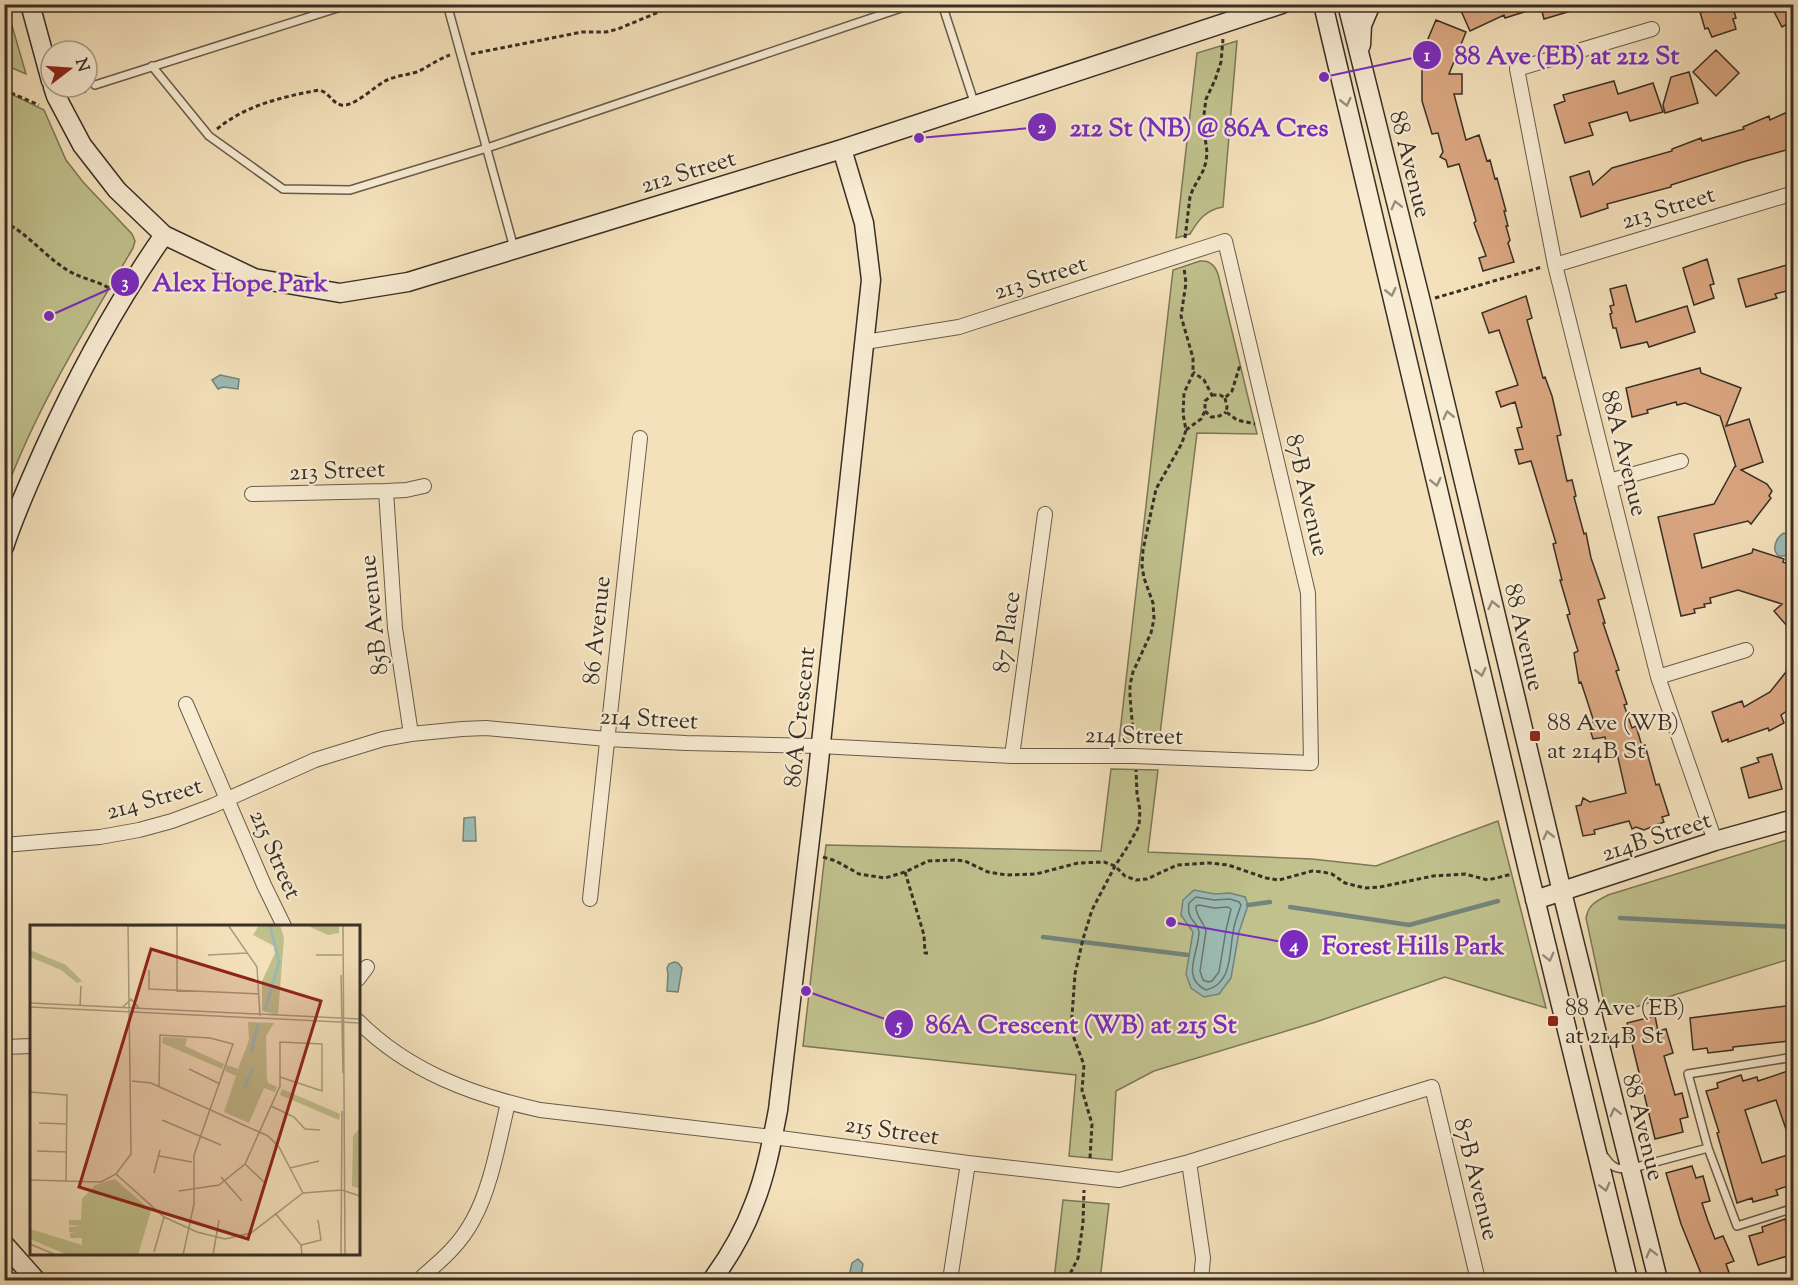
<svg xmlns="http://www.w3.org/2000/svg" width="1798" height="1285" font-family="'Sorts Mill Goudy',serif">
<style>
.green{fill:#c0c18d;stroke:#7c785a;stroke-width:1.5}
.water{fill:#9cbcb5;stroke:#74847c;stroke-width:1.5}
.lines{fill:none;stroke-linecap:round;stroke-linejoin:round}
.shore{stroke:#6a766e;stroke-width:1.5}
.stream{stroke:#74847c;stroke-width:4.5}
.building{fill:#dca883;stroke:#382f26;stroke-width:1.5}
.lane-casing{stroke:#675c4b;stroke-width:10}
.street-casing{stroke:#675c4b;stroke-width:16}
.secondary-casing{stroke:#382f26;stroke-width:21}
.path{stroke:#382f26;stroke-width:3;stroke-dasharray:4.5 3;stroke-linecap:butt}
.lane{stroke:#f8ecd3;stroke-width:7}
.street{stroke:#f8ecd3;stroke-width:14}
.secondary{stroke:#f8ecd3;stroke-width:18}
.oneway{stroke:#988e7c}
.poi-dot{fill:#8f2418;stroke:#f8ecd3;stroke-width:2}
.labels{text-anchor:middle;stroke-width:4.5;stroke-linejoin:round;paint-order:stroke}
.street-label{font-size:24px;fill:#382f26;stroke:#f8ecd3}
.poi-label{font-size:24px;fill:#382f26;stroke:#f8ecd3;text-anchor:start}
.inset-river{fill:none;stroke:#9cbcb5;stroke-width:3}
.inset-road{fill:none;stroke:#a99a7f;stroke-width:1.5}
.view{fill:#8f2418;fill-opacity:0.15;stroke:#8f2418;stroke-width:3}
.inset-edge{fill:none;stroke:#382f26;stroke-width:3}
.leader{fill:none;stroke:#7b2cbf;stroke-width:2}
.callout-dot{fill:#7b2cbf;stroke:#f8ecd3;stroke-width:2}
.mark-label{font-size:18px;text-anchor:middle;font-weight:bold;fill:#fff}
.callout-label{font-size:26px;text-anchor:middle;font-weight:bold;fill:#7b2cbf;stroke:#f8ecd3;stroke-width:4.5;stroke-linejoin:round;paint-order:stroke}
</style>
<rect width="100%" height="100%" fill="#f4e1bb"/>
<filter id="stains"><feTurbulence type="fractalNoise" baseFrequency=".00333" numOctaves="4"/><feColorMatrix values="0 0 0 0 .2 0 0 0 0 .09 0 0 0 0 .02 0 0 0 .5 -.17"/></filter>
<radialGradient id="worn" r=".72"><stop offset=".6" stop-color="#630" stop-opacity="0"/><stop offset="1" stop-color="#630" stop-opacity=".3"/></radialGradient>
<path class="green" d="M6,5l20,69 -21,-9v-10l7,2 -7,-33v-19z
M1237,41l-14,166c-17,3 -24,12 -33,27l-14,4 21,-185z
M5,91l39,19 22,50 17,22 49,52 3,7 -2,7c-47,80 -96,158 -128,245z
M1200,261c10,-1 15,4 18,13l39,160 -60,-1 -38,309 -40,-1 54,-471z
M1111,769l47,1 -10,82 164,7 64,7 122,-45 48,187 -101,-31 -129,45 -162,49 -38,20 -4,69 -43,-4 7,-81 -273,-29 23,-201 275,6z
M1793,838v120l-186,58 -21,-98c3,-14 9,-16 22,-23z
M1063,1200l46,4 -9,76h-46z"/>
<path class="water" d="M220,375l19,4 -1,10 -15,-2 -5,2 -6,-9z
M1784,533l5,2c4,6 0,16 -4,21h-6c-8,-6 -3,-19 5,-23z
M475,817l1,24h-13l1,-23z
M1194,890l21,4 15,-1 15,4 3,8 -9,27 -8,46 -12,16 -15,3 -13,-9 -5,-14 7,-42 -12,-17 2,-15z
M674,962l4,1 4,5 -4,24 -11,-1 1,-17 -1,-6 2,-4z
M858,1259l5,5 -2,12 2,4h-12l-2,-4 3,-13z"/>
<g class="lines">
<path class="shore" d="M1196,897l18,3 16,-1 9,3 2,3c-3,9 -7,18 -8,28 -4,21 -1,51 -27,57 -25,-12 -8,-36 -7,-57 0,-12 -13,-11 -10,-30z
M1199,905l15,3 14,-1 3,2 -5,21 -7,42 -7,9 -4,1 -5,-2 -3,-9 6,-40c-2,-9 -11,-15 -10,-25z"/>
<path class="stream" d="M1248,905l22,-3
M1290,907l119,18 89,-24
M1620,918l174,9
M1043,937l145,18"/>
</g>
<path class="building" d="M1458,4h81l1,3 -35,11 -1,-3 -34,16z
M1540,4h40l1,4 -37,11z
M1700,4h32l4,14 -3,1 3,10 -24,8 -4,-9 -3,1 -5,-17h2z
M1770,4h24v16l-12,7z
M1436,20l30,12 -17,42h13v20h-8l12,46 13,-5 8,26 3,-1 5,19 2,-1 9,33h-2l4,15h-2l4,14 -2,3 6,19 -31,9 -4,-13 7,-2 -12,-33 2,-2 -17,-57 -11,3 -2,-7 -6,-3 3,-5 -5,-19 -6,1 -10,-33v-48z
M1716,50l23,23 -23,23 -23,-24z
M1689,72l9,31 -33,10 -2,-8 8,-28z
M1614,81l4,13 35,-11 10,29 -33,9 -3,-9 -38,11 4,12 -28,8 -11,-38 11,-4 -2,-6z
M1794,109v39l-48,13 -75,24v2l-64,17 1,4 -27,9 -11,-40 19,-6 4,14 19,-17 60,-17v-2l29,-11 1,3 42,-12 -1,-2 26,-11 1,4z
M1707,259l7,25 -4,1 4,13 -20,7 -11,-37z
M1794,263v26l-19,5 2,4 -31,9 -8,-28z
M1626,285l10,37 51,-16 8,26 -46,15 -2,-5 -26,6 -5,-20h-3l-3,-14 2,-1 -2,-7 4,-1 -4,-16z
M1526,296l6,22 -5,2 16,58 2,-1 7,19 9,39 -4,1 10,45 5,-1 4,16 -2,1 10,37 2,-1 5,25 14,40 -7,2 7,23h-2l16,47 -3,1 11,33 -3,1 8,23 4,-2 6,20 3,-1 11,40 3,-1 10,31 -7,2 2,5 -20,8 -8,-3 -4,2 -3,-8 -35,9 1,4 -12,2 -7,-30 5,-1 2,-7 7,4 36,-9 -10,-44 -8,2 -3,-14 -12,2 -5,-16 6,-1 -13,-40 -2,1 -5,-30 4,-2 -11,-36 3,-1 -10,-34h2l-9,-36 3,-1 -25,-82 -12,3 -4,-14 8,-1 -6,-21 5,-1 -7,-25 -14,5 -5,-15 22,-7 -19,-55 -10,3 -7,-20z
M1700,368l1,5 40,15 -15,38 23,-7 14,43 -22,8 26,14 5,7 -3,5 2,2 -20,26 -3,-3 -54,13 8,34 50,-15 1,-4 31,10 -1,3 11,4v68l-20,-23 8,-7 -44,-14 -28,8 1,5 -7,1 1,3 -11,2 1,4 -14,3 -23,-99 56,-13 21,-38 1,1 -16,-51 -35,-13 -8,2 -1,-3 -29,8 1,3 -16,4 -6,-29z
M1794,662v44l-13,9 3,8 -15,8 -1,-3 -40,14v-3l-6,3 -10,-30 30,-11 2,6 26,-15z
M1772,754l10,35 -33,9 -8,-30 18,-6 -2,-4z
M1794,1005v31l-5,1v4l-56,6v3l-25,3 -1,-5 -14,2 -3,-32z
M1655,1016l3,15 8,-2 7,24 -9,3 11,39 7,-2 6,24 -8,2 3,13 -28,7 -28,-116z
M1794,1069v75h-3l-15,-44 -31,10 17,53 32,-10v31l-18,6 2,5 -25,7 -1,-4 -15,5 -20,-70 2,-1 -13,-41 12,-3 -1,-5 24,-8 2,6 14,-4 1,4z
M1692,1166l4,12 7,-2 7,25 -8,2 6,18 7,18 8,-3 11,25 -8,3 6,17h-28l-23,-57 -15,-51z
M1785,1219l2,5 7,-2v32l-36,11 -9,-29 14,-4 -1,-5z"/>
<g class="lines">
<defs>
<path id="lane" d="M447,4l67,244
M942,4l33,101
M152,66l57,70 74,53 67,1 137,-42 426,-144
M95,85l255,-81
M1794,1057l-106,17 20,74 29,78 57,-18
M1605,1157c7,11 12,12 24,12l79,-21"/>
<path id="street" d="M1652,29l-135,40 38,196 103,412 57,164
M1555,265l239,-72
M1609,481l72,-20
M386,491l9,137 16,106
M252,494l134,-3 20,-1 18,-4
M1658,677l88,-27
M186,704l78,181 20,41
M1012,756l33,-242
M4,845l96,-8 39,-7 33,-9 40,-15 103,-46 68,-21 28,-5 51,-5 24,-1 121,11 79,4 133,3 193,10h122l177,7 -3,-170 -83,-352 -266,86 -94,15
M590,899l50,-461
M358,979l9,-12
M358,1021c50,50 114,74 182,89l233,27 195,26 151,17 70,-18 243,-75 46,193
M4,1047l28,-1
M1189,1162l14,96 -2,22
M423,1276c20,-17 38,-33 50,-56 18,-32 26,-80 35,-117
M950,1280l18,-117"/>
<path id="secondary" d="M30,4l21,77
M1323,4l205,866 100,410
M1347,4l74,298 141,590 96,388
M1361,45l1,-20 9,-21
M53,87l3,9 26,49 35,45 47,45 90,43 86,15 68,-11 434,-133 440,-145
M4,547c11,-34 26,-66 40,-98 34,-75 73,-147 120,-214
M1535,900l180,-59 79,-22
M4,1244l32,36
M712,1280c17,-23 32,-49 42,-76 12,-30 18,-63 24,-94l39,-330 54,-500 -7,-57 -22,-74"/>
</defs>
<use href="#lane" class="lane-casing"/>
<use href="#street" class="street-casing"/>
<use href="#secondary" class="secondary-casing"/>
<path class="path" d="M471,54l111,-22h24l12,-3 60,-25
M4,90l35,15
M76,94l10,-3
M217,129c29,-24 65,-32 102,-39 11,3 13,13 22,15 12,3 34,-19 44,-24 10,-5 21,-6 32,-9 11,-5 21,-13 33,-17
M4,222c23,11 39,32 60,46 14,10 32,12 47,21
M1185,238l5,-41 3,-8 10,-18 3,-9 1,-10 -4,-30 3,-23 9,-19 6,-18 2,-23
M1435,298l107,-31
M1212,395h8l5,3 7,-7 8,-26
M1225,398l2,9 -1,5 11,8 18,4
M1205,411l6,6c6,0 10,-1 15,-5
M1186,430l15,-11 4,-8v-10l7,-6 -8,-15 -11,-8
M1134,742l-4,-45v-12l3,-13 18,-39 3,-14 -1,-16 -9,-25 -2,-12 1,-16 13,-61 26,-46 4,-13 -3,-16 1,-21 9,-19v-16l-12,-42 5,-33 -2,-15
M823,857l13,4 23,13 26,4 20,-6 23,-11 26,-1 11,1 23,11 19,3 29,-1 42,-11 26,-1 11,4 10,10 11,4 11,-1 30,-14 32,-2 19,2 38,13 13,2 33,-9 11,1 9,2 13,9 20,5 15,-1 53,-11 32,-2 23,6 24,-6
M905,872l19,63 1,18h3
M1090,1158l2,-34 -10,-34 2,-25 -13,-35 4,-56 8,-35 9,-29 23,-44 13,-20 11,-20 1,-16 -3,-16 -1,-24
M1067,1280l11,-22 5,-35 1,-33"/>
<use href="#lane" class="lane"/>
<use href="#street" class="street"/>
<use href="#secondary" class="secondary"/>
</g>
<defs><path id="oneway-chevron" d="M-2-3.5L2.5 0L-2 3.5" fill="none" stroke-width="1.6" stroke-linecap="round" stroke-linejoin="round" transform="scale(1.5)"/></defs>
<g class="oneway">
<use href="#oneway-chevron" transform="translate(1346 102) rotate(77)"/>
<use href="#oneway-chevron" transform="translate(1396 205) rotate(-104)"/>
<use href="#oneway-chevron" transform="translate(1391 292) rotate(77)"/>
<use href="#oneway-chevron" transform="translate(1448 415) rotate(-103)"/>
<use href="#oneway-chevron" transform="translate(1436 482) rotate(77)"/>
<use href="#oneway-chevron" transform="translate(1493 605) rotate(-103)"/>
<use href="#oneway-chevron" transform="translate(1481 672) rotate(77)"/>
<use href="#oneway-chevron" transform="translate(1548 835) rotate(-103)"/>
<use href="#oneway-chevron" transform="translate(1549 957) rotate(76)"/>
<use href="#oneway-chevron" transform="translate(1615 1112) rotate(-104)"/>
<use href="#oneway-chevron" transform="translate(1605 1187) rotate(76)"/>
<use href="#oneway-chevron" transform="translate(1651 1253) rotate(-104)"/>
</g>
<g class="poi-dot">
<rect x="1529" y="730" width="12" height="12" rx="3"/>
<rect x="1547" y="1015" width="12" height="12" rx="3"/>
</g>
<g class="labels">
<g class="street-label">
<text transform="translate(1411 164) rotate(76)" y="8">88 Avenue</text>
<text transform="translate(688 171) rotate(-17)" y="8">212 Street</text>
<text transform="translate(1668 207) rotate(-17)" y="8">213 Street</text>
<text transform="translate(1040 277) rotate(-18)" y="8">213 Street</text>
<text transform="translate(1625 453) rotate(76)" y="8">88A Avenue</text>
<text transform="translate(337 470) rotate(-2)" y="8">213 Street</text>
<text transform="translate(1308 495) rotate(77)" y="8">87B Avenue</text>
<text transform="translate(373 615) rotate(-96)" y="8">85B Avenue</text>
<text transform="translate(596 630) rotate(-84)" y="8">86 Avenue</text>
<text transform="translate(1006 632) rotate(-82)" y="8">87 Place</text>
<text transform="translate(1525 637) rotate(77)" y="8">88 Avenue</text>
<text transform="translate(799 717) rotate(-84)" y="8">86A Crescent</text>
<text transform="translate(649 718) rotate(3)" y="8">214 Street</text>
<text transform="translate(1134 735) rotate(1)" y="8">214 Street</text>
<text transform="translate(154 798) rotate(-16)" y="8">214 Street</text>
<text transform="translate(1656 836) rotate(-18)" y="8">214B Street</text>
<text transform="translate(276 854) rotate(66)" y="8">215 Street</text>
<text transform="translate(1644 1127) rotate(76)" y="8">88 Avenue</text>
<text transform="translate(892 1130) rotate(8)" y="8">215 Street</text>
<text transform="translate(1477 1179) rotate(76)" y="8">87B Avenue</text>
</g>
<g class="poi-label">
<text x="1547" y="730">88 Ave (WB)<tspan x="1547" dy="28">at 214B St</tspan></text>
<text x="1565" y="1015">88 Ave (EB)<tspan x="1565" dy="28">at 214B St</tspan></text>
</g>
</g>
<g transform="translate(30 925)">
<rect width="330" height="330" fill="#f4e1bb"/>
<path d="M229,0h21l4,13 -6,77 -16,-4v-30l13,-28 -1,-7 -21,-11zM276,0h33v8l-11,2zM0,25l36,15 16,16 -5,2 -16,-13 -31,-13zM218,97l26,1 -8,13 1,42 1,5 9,4 -2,5 -11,-4 -15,35 -25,-11 12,-36 -11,-5 2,-6 11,4 11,-29zM133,112l24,1 -2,8 39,18 -2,5 -60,-26zM252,164l58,25 -1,6 -59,-25zM330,203v61l-8,-3 1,-50zM85,254l36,32 -13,44h-70l-38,-16v-10l52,16v-7h-12v-5l6,-1h-7v-5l12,-1 -12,-1v-5h12l1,-21 13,-14z" fill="#c0c18d"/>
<path class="inset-river" d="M235,85l14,-48 -9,-37M221,128l7,-28M215,162l8,-19"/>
<path class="inset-road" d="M198,0l29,42 3,49M313,0l2,330M99,1l65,-1M178,30l39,-2M286,30h26M119,45v19l110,5M311,50l2,98M147,67v-67M0,78l330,16M50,81l1,-20M0,82l330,16M92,83l9,-9 8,9M159,144l31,15M102,156l19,2 117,53 11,11 24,46M129,161l1,-51 50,3 23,6 -39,111v49l-11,51M0,167l37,3 -1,87M241,181l23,11 11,12 15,1M132,195l59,25M9,198l28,1M7,226l30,1M129,231l33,6M215,239l19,18M260,243l29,-7M124,248l6,-23M86,249l48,43 33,15 28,7 26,-6 52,-40 39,-3 18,6M191,252l21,24M0,255l71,2 15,-8 15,-20 -3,-229M149,266l40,-6 26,-21 35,-78v-44l42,2v47l-42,-14M245,288l26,32 1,10M0,319l26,11M271,320l20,-5 -3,-20M124,327l10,-35M183,330l6,-35M311,330l1,-144"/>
<path class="view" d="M121,24l170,52 -73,238 -169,-52z"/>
<rect width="330" height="330" class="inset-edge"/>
</g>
<path class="leader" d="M1324 77L1427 55M919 138L1042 127M49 316L125 282M1171 922L1294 944M806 991L899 1024"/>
<g class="callout-dot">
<circle cx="1324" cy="77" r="6"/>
<circle cx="919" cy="138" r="6"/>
<circle cx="49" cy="316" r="6"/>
<circle cx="1171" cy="922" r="6"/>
<circle cx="806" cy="991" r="6"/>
<circle cx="1427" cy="55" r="15"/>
<circle cx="1042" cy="127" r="15"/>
<circle cx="125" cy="282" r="15"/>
<circle cx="1294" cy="944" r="15"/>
<circle cx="899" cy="1024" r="15"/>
</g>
<g class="mark-label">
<text x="1427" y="61">1</text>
<text x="1042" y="133">2</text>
<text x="125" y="288">3</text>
<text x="1294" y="951">4</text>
<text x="899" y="1031">5</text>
</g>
<g class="callout-label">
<text x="1567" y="64">88 Ave (EB) at 212 St</text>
<text x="1199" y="136">212 St (NB) @ 86A Cres</text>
<text x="240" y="291">Alex Hope Park</text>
<text x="1413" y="954">Forest Hills Park</text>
<text x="1081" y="1033">86A Crescent (WB) at 215 St</text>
</g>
<rect width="1798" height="1285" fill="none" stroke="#f4e1bb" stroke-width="24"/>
<rect x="6" y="6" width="1786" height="1273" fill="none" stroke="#382f26" stroke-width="3"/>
<rect x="12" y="12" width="1774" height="1261" fill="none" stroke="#382f26" stroke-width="1.5"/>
<g transform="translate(69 69) rotate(73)"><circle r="28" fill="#f8ecd3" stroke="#aba08e" stroke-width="1.5"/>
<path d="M0-4.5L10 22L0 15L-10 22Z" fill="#8f2418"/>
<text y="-9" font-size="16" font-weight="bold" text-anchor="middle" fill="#382f26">N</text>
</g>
<rect width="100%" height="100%" filter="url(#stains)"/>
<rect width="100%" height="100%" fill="url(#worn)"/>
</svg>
